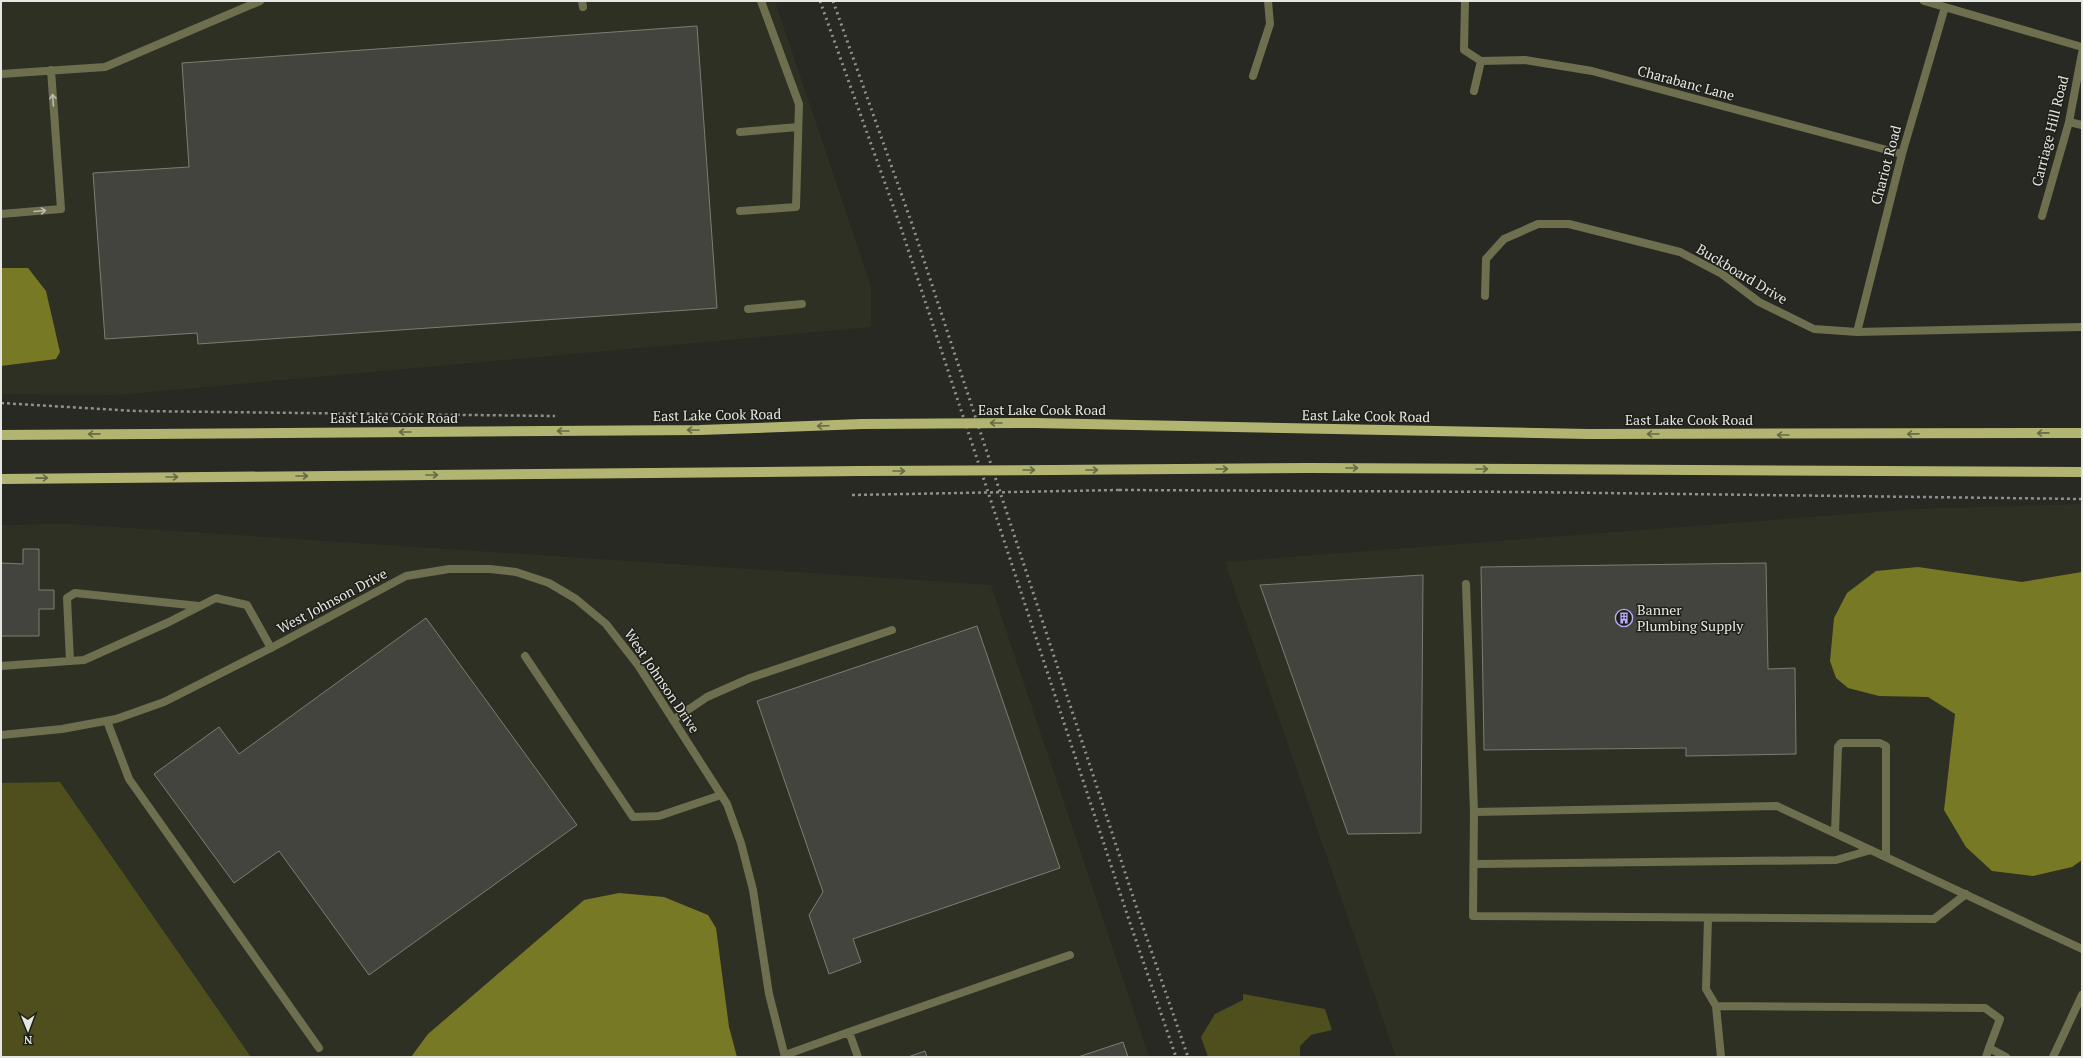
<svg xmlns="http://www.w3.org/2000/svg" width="2083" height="1058" font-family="'PT Serif',serif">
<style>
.built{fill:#2f3024}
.green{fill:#4e4f1c}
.water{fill:#777924}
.building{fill:#43443d;stroke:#7c7d76}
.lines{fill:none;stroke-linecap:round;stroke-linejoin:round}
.path{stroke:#8f908b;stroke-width:2.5;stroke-dasharray:3 3;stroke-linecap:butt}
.service{stroke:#6d6f4e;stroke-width:8}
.minor{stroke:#6d6f4e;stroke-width:8}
.tertiary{stroke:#6d6f4e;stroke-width:8}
.primary{stroke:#b2b571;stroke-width:10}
.rail{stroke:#91928d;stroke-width:3;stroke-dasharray:2 4;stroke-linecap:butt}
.path-bridge{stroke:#8f908b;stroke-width:2.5;stroke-dasharray:3 3;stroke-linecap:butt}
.primary-bridge{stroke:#b2b571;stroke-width:10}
.oneway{stroke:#bcbdaf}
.oneway2{stroke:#686a45}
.labels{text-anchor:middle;stroke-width:3;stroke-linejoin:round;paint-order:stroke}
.street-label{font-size:14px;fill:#e6e7e3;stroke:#1f1f19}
.poi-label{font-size:14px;fill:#e6e7e3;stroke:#1f1f19;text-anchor:start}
</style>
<rect width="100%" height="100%" fill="#282923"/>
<path class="built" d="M1,1h774l96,286v40l-755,68 -115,-1z
M2082,504v553h-686l-171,-495 691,-53z
M69,524l922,61 158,472h-898l-190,-274h-60v-258z"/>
<path class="green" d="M60,782l191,275h-250v-274z
M1243,994l82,15 7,21 -21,5 -11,11v11h-92l-7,-20 14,-23 28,-14z"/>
<path class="water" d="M1,268h27l18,23 14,61 -4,7 -55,7z
M1918,567l104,15 60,-10v288l-10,7 -39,9 -41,-5 -26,-24 -22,-37 11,-96 -27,-17 -49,-1 -31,-8 -12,-10 -6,-17 4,-43 13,-25 29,-22z
M619,893l45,4 44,18 8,13 13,99 8,30h-326l17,-23 156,-134z"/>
<path class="building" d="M697,26l20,282 -519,36 -1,-11 -92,6 -12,-166 96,-6 -7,-104z
M23,549h16v41h15v19h-15v27h-38v-73l22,1z
M1766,563l2,106 27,-1 1,86 -110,2v-8l-202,2 -3,-183z
M1423,575l-2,258 -73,1 -88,-249z
M426,618l151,207 -208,150 -90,-124 -45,32 -80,-109 65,-47 20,27z
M977,626l83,242 -207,71 8,23 -32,12 -20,-59 14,-23 -66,-191z
M1123,1042l5,15h-50z
M925,1051l2,6h-19z"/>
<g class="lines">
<path class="path" d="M1,403l134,8 420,5
M1119,490l404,2 559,7"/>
<path class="service" d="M582,1l1,6
M1,74l104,-7 155,-66
M740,132l58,-5
M740,211l56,-4 3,-103 -38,-103
M1,214l60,-5 -10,-139
M748,309l54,-5
M1466,584l8,228 303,-6 305,143
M525,656l108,161 26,-1 62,-21
M70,661l-3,-63 8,-5 124,13
M1,666l83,-6 85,-38 47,-24 31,7 24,43
M673,720l34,-23 43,-19 142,-48
M107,721l22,58 190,269
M1474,812l-1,104 461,3 32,-25
M1835,833l3,-86 3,-4h39l6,3v111
M1474,864l362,-4 35,-10
M1708,918l-2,71 10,17 269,2 15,11 -11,29 17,9
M1716,1006l5,51
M849,1032l221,-77
M785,1055l64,-23 9,25
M1986,1057l3,-9"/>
<path class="minor" d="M1465,1l-1,49 17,11 44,-1 67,11 310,83
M1924,1l158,46
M1253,76l17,-52 -2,-23
M1474,91l7,-30
M2069,122l13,3
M2042,216l27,-94 13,-69
M1485,296l1,-37 18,-20 34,-15h31l111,28 42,22 37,28 55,27 43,3 225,-5
M1857,332l45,-178 43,-147
M1,735l61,-6 54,-10 48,-17 107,-54 135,-72 43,-7h41l26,3 33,11 27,16 30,25 32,41 89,139 14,39 12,47 16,104 16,63"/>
<path class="tertiary" d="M2053,1057l29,-62"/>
<path class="primary" d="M1035,423l553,11 494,-1
M1,435l699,-5 162,-6
M1053,470l256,-2 773,4
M1,479l859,-8"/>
<path class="rail" d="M820,1l81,227 228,692 47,137
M833,1l79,223 229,697 47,136"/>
<path class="path-bridge" d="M852,495l267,-5"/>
<path class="primary-bridge" d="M862,424l173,-1
M860,471l193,-1"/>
</g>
<defs><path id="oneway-shaft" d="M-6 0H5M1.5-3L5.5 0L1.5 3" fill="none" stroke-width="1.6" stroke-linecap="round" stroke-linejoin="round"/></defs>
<g class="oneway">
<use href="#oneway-shaft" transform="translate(53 100) rotate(-94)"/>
<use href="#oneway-shaft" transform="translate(40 211) rotate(-5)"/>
</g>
<g class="oneway2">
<use href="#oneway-shaft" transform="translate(996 423) rotate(180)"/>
<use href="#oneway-shaft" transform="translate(823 426) rotate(178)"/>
<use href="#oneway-shaft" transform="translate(693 430) rotate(180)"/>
<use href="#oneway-shaft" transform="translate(563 431) rotate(180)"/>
<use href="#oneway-shaft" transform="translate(405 432) rotate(180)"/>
<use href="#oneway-shaft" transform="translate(2043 433) rotate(179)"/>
<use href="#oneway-shaft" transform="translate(94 434) rotate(179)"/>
<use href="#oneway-shaft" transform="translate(1653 434) rotate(-180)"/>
<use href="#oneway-shaft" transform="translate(1913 434) rotate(179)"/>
<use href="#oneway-shaft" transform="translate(1783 435) rotate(-180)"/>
<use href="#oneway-shaft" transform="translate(1352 468)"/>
<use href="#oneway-shaft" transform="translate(1222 469)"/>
<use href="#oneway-shaft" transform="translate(1482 469)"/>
<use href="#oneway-shaft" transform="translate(1029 470)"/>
<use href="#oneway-shaft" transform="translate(1092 470)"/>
<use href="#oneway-shaft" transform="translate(899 471)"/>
<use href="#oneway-shaft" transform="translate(432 475)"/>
<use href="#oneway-shaft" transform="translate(302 476)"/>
<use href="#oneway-shaft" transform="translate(172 477)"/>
<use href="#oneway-shaft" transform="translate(42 478) rotate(-1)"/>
</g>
<defs>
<symbol id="building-ring" viewBox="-11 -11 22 22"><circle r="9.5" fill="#1f1f19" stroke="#b7abf8" stroke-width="1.5"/><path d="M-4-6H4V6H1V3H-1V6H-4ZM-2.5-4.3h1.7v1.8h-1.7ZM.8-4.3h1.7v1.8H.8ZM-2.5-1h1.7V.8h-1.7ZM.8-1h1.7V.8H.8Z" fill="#b7abf8"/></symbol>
</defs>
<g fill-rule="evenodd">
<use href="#building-ring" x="1614" y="608" width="20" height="20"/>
</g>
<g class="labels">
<g class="street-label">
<text transform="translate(1686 83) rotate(15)" y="5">Charabanc Lane</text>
<text transform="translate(2050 131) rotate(-76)" y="5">Carriage Hill Road</text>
<text transform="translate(1886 165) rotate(-75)" y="5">Chariot Road</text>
<text transform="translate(1742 274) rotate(31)" y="5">Buckboard Drive</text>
<text x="1042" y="415">East Lake Cook Road</text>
<text transform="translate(717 415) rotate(-1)" y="5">East Lake Cook Road</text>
<text transform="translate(1366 416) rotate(1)" y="5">East Lake Cook Road</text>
<text x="394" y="423">East Lake Cook Road</text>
<text x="1689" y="425">East Lake Cook Road</text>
<text transform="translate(332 601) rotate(-28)" y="5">West Johnson Drive</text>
<text transform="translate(662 681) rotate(56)" y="5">West Johnson Drive</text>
</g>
<g class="poi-label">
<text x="1637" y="615">Banner<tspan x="1637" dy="16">Plumbing Supply</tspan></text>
</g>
</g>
<rect width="2083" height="1058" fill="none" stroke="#e6e7e3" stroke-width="4"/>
<g transform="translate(28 1030) rotate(179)" stroke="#1f1f19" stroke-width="3" paint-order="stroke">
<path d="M0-3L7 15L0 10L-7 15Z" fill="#e6e7e3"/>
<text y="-6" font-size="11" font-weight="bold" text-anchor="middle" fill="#e6e7e3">N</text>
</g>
</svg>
